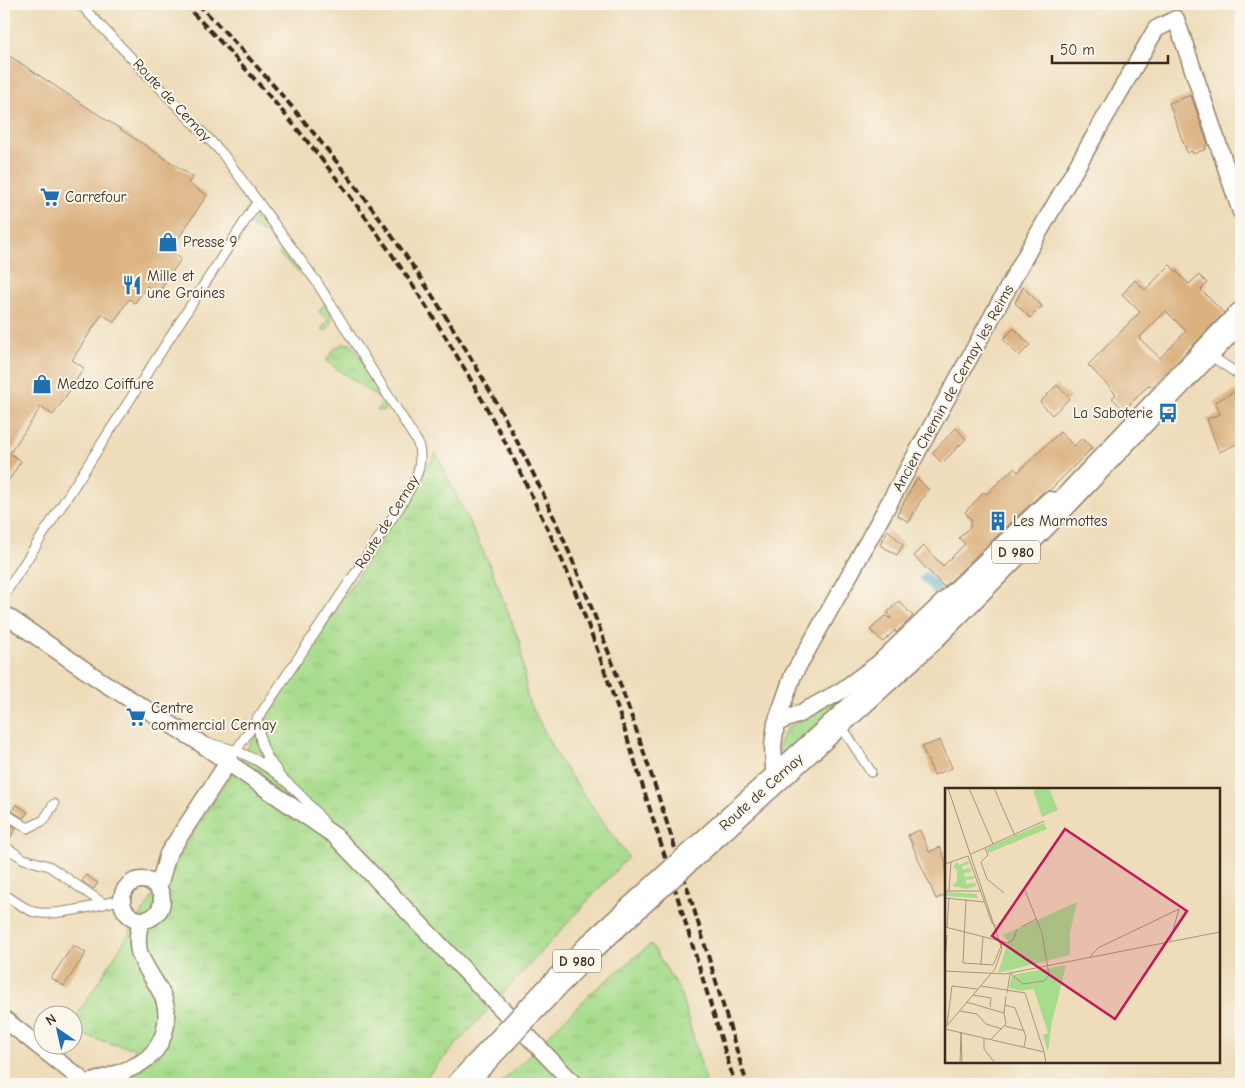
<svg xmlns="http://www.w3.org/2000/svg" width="1245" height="1088" font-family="'Comic Neue',sans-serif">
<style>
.grass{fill:url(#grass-tufts);stroke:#718355}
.water{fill:url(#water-waves);stroke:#4a6e7a}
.building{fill:#dbb17f;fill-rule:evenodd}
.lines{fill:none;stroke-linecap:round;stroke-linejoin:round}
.lane-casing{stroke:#94836c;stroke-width:11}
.street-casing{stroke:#94836c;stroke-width:19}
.primary-casing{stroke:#94836c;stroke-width:29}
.lane{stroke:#fff;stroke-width:9}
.street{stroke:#fff;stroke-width:16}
.primary{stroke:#fff;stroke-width:26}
.rail{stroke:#3b2a1e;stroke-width:4;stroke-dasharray:8 4;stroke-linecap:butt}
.primary-bridge-casing{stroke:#94836c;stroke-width:29;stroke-linecap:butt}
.primary-bridge{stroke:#fff;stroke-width:26}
.labels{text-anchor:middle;stroke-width:4;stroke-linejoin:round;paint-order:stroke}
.shield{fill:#fbf7ec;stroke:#75685c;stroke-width:1}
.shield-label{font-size:14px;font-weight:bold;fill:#3b2a1e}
.street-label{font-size:15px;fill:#3b2a1e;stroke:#fbf7ec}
.poi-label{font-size:15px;fill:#3b2a1e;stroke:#fbf7ec;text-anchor:start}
.inset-road{fill:none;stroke:#a6957c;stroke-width:1}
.view{fill:#c2185b;fill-opacity:0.15;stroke:#c2185b;stroke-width:2.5}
.inset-edge{fill:none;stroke:#3b2a1e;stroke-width:2.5}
</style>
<defs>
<pattern id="grass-tufts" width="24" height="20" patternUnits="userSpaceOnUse" patternTransform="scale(1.25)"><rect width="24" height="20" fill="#a7dc8c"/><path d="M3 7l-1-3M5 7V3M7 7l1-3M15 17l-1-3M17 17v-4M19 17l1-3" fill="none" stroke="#91bd78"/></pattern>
<pattern id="water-waves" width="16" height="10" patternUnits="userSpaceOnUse" patternTransform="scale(1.25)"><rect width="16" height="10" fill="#59b3d7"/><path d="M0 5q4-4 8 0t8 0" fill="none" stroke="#4b92ae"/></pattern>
</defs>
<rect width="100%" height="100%" fill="#fbf7ec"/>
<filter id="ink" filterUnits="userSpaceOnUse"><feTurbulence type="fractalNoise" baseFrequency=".02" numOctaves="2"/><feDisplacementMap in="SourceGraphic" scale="10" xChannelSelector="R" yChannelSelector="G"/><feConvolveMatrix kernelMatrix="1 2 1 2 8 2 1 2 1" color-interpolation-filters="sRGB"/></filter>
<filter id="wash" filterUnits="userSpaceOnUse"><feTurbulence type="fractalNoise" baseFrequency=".0096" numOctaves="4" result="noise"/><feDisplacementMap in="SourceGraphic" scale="20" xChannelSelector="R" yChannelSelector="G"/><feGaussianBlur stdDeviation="1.12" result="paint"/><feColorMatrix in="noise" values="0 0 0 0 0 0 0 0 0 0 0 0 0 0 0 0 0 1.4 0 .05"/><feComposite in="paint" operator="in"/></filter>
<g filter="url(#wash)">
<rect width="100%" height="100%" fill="#eedcba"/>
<path class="grass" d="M259,213l52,68 -32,-26 5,-9 -33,-21z
M325,303c9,11 8,18 1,28l-4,-2 6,-10 -9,-7z
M345,343l7,2 36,58 -4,7 -4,1 -3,-1 6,-9 -57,-40 9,-13z
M436,453l54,113 30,77 7,55 31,60 70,99 -208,227h-290l5,-36 -19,-3 -43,-13 -1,-9z
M862,685l-78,70 -5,-4 1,-10 7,-13z
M651,944l29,47 26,91 -2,2h-204l90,-90z"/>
<path class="water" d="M926,572l16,16 -7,7 -15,-17z"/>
<g id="blocks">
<path class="building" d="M8,55l185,122 -5,6 19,12 -37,56 11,8 -23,34 -11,-7 -12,17 -6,-4 -15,23 -12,-8 -30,46 12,8 -18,28 -13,19 -12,-8 -31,46 11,8 -17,27v-426z
M1191,95l17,50 -3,1 1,3 -13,5 -1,-3 -5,2 -18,-50z
M1170,265l19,19 10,-9 8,8 -6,7 23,23 -72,74 -3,-2 -25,25 -12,-12 4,-4 -28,-29 52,-53 -18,-18 13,-14 10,10zM1166,311l20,20 -26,27 -21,-20z
M1023,287l19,19 -12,12 -15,-15z
M1014,328l16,17 -11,11 -16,-17z
M1057,385l13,13 -18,17 -12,-13z
M1241,388v54l-22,10 -12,-33 13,-5 -5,-12z
M956,428l10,11 -24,24 -10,-10z
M1060,432l14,14 8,-8 10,10 -42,42 -8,3 -98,94 -30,-31 10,-10 19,20 22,-22 -6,-6 12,-12 -2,-1 3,-4 -7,-9 19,-20 2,2 28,-26 4,4z
M917,478l13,13 -9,9 -12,22 -12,-7z
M888,530l15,15 -6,10 -17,-10z
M899,601l14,15 -17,17 -1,-3 -12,12 -13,-12 15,-14 6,3 -3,-7z
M940,740l12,28 -18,7 -12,-28z
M16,804l12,8 -5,6 -11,-7z
M5,821l11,7 -8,13 -4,-1z
M920,830l9,22 11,-5 6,15v33l-10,4 -28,-64z
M86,875l12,8 -4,6 -12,-8z
M73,945l13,8 -22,33 -13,-8z"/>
</g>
</g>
<g filter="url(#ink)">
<use href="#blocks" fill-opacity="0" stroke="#94836c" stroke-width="1"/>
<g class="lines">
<defs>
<path id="lane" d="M80,4l142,149 94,128 102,162c7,26 -5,39 -17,62l-174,259
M1208,354l33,22
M4,595l254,-394
M257,718c3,24 5,35 21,54
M840,724l31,48
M207,743c9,2 18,4 26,7 37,12 68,43 91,72
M4,813l24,15 16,-8 10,-16
M4,846l20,13 25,7 55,38
M4,894c9,6 19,14 30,18 19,5 67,-7 88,-13"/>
<path id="street" d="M4,614l97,67 93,58 141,97 239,248
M776,723l23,-9 42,-23 37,-27 171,-164 13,2
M779,777l-5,-9 -1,-22 3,-23 17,-48 53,-94 185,-335 125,-217 20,-10 65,193
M122 900a20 20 0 1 1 40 0a20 20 0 1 1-40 0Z
M158,889l10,-35 59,-90
M4,1019l83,65
M86,1084c35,-12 74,-18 80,-60 2,-14 -1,-26 -8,-37 -15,-26 -26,-34 -17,-67"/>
<path id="primary" d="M691,856l239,-217 134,-136 177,-187
M523,1018l67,-70 45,-41
M461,1084l50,-53"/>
</defs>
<use href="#lane" class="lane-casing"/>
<use href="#street" class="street-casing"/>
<use href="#primary" class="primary-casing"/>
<use href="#lane" class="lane"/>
<use href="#street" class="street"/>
<use href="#primary" class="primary"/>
<path class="rail" d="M184,4c140,141 258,306 345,486 13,28 27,55 39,84 33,80 59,162 85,245 28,88 55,177 82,265
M198,4c159,162 292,355 378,565 69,168 118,342 171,515"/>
<defs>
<path id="primary-bridge" d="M635,907l56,-51
M511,1031l12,-13"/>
</defs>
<use href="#primary-bridge" class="primary-bridge-casing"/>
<use href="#primary-bridge" class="primary-bridge"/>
</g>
</g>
<defs>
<symbol id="supermarket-bare" viewBox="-9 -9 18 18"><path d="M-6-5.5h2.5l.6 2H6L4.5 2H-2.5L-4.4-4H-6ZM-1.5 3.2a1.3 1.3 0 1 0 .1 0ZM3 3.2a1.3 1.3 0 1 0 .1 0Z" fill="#1f6fb2" stroke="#fbf7ec" stroke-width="2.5" paint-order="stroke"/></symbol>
<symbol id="shop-bare" viewBox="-9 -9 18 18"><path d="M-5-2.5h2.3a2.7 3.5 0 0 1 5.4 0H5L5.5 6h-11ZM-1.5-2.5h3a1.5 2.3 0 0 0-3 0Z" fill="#1f6fb2" stroke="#fbf7ec" stroke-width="2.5" paint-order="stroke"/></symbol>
<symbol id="restaurant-bare" viewBox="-9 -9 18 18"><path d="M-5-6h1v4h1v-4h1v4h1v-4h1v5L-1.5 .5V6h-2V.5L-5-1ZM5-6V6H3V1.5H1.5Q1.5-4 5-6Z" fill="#1f6fb2" stroke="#fbf7ec" stroke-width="2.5" paint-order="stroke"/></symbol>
<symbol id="bus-bare" viewBox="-9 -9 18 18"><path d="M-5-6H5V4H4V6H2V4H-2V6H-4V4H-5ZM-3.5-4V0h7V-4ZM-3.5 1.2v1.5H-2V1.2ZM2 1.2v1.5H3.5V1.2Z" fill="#1f6fb2" stroke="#fbf7ec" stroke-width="2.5" paint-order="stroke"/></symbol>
<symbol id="building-bare" viewBox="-9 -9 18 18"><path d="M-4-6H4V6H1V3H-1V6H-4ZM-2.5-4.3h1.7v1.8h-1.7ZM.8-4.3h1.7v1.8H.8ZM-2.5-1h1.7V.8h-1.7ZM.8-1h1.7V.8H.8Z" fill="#1f6fb2" stroke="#fbf7ec" stroke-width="2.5" paint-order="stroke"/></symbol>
</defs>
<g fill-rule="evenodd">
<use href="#supermarket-bare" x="36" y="183" width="28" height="28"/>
<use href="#shop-bare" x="154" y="228" width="28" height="28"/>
<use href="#restaurant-bare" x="118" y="271" width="28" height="28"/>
<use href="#shop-bare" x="28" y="370" width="28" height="28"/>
<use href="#bus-bare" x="1154" y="399" width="28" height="28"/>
<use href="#building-bare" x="984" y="507" width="28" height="28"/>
<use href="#supermarket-bare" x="122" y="703" width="28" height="28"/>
</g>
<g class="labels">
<g class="shield">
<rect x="992" y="540.5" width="48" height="23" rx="4"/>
<rect x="553" y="949.5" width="48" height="23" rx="4"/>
</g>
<g class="shield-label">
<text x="1016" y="557">D 980</text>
<text x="577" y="966">D 980</text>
</g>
<g class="street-label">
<text transform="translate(172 100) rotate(47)" y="5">Route de Cernay</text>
<text transform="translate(953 388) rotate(-61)" y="5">Ancien Chemin de Cernay les Reims</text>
<text transform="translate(387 522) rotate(-58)" y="5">Route de Cernay</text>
<text transform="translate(761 792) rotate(-42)" y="5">Route de Cernay</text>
</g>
<g class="poi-label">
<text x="65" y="202">Carrefour</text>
<text x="183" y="247">Presse 9</text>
<text x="147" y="281">Mille et<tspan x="147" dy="17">une Graines</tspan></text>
<text x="57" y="389">Medzo Coiffure</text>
<text x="1153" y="418" text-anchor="end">La Saboterie</text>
<text x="1013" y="526">Les Marmottes</text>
<text x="151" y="713">Centre<tspan x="151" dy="17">commercial Cernay</tspan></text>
</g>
</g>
<g transform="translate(945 788)">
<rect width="275" height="275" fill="#eedcba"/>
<path d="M104,0l9,22 -16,7 -9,-27zM99,35l3,6 -59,24 -2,-5zM132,114l-7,31v22l-72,18 10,-32 -5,-6zM121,177l-4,17 -40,9 -13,-3 3,-13z" fill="#a7dc8c"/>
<path d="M0,104l31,2 2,4 -33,-2zM117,194l-10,40 -4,30 -5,-17 5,-2 -15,-46z" fill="#a7dc8c"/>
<path d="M23,73l1,3 -7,2 1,4 7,-2 1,4 -7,1 1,4 8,-1 1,3 -8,1v4l9,-1 1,3 -9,3 -15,-3 5,-5v-11l-4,-3 4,-5 2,3z" fill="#a7dc8c"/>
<path class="inset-road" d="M24,0l24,56M49,0l21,48M40,60l3,7 -7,7 6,17 17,14M26,66l73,-33M0,76l23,-8 24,67 4,3M0,103h36M4,103l2,-29M0,110l39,4M21,111l-3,64 30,2 9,-21M0,139l63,16 5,-3 4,-11M76,139l15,-8M2,140l2,-30M145,169l8,-9 81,-39 -9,32M0,174l2,-27M36,176l2,-27M0,183l60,3 215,-42M65,185l13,11 21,-3 5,-6 -7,-42 -18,-45M36,198l44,7 19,59M62,205l3,-19M28,207l18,3 -1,9M21,214l38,11M60,217l10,3 11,29 -2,10M15,223l17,3 9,10 16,5M2,237l5,-39 25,3M60,238l20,5M0,240l50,-59 7,-20 -54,-161M0,241l99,23 2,11M16,244l1,31M39,250v11l11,14M46,251l15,-15 -2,-11 2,-17M15,275l1,-30"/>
<path class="view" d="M120,41l122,82 -72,108 -123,-83z"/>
<rect width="275" height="275" class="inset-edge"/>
</g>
<rect width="1245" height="1088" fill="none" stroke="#fbf7ec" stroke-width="20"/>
<g transform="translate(58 1030) rotate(326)"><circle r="24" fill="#fbf7ec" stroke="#aea59a"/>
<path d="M0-4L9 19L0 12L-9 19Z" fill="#1f6fb2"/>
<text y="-8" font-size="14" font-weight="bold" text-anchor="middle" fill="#3b2a1e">N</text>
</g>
<path d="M1052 55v8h116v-8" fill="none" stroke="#3b2a1e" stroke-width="2.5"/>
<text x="1060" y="55" font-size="15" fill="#3b2a1e" stroke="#fbf7ec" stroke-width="4" paint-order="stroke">50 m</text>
</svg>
